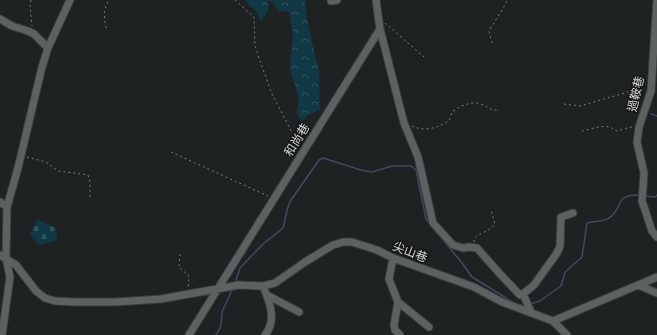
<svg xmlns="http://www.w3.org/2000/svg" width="657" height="335" font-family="'IBM Plex Serif','Noto Sans TC',serif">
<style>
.forest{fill:url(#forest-crowns)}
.cemetery{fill:url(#cemetery-stones)}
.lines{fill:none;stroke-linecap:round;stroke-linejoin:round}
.stream{stroke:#464760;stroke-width:1.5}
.minor-casing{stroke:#3a3d3e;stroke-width:9}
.path{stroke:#7b7e7f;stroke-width:1;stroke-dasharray:2 3;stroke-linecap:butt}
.minor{stroke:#5d6162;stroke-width:7}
.labels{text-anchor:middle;stroke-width:3.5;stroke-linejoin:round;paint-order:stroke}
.street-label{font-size:12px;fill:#d6d8d9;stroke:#16191a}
</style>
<defs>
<pattern id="forest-crowns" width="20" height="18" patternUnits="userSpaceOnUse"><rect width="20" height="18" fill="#103945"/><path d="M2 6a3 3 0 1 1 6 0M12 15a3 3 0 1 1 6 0" fill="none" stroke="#32555f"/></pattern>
<pattern id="cemetery-stones" width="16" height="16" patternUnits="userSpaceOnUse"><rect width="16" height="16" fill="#103945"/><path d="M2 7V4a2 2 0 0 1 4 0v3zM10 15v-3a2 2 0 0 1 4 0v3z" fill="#32555f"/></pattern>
</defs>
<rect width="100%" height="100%" fill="#1f2223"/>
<path class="forest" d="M244,0h61l2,19 12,53 1,38 -12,5 -6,7 -5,-9 2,-14 -9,-30 3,-36 -4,-21 -11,-1 -4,-8 -6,-2v10l-7,10 -4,-9z"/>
<path class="cemetery" d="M38,220l18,8 1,12 -18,5 -9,-10 5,-11z"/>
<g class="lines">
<path class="stream" d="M651,114l6,2
M645,196l10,1 2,-2
M235,283l5,-15 23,-24 20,-16 5,-21 3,-7 28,-40 4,-2 38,12 11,2 20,-6h19l5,4 10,49 36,44 10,14 44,27 9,2
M530,304l10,-3 21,-15 4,-14 17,-15 5,-34c7,-2 17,-1 22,-5 16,-10 3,-23 30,-23
M216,335l5,-9 1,-14 11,-24"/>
<defs>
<path id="minor" d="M657,0l-6,91 -12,36 -2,15 7,31 -2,28 10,30 5,6
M331,1l6,-1
M0,19l12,7 16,5 6,3 14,14
M380,29l24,94 14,34 15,66 20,22 10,3 6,-1 8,1 23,26 20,21 3,-1
M0,202l7,5
M0,255l16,10 20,26 9,7 10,3 20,1h40l46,-3 78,-14 24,1 12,-3 30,-21 28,-17 10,-3h9l25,8 16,8 81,29 28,15 51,19 14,14
M393,258l-4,21 9,23 -4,23 1,5 5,5
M638,285l19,8
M263,286c7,17 14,34 2,49
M267,295l32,17
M398,302l31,25
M531,312l-8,-18 11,-9 23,-32 3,-7 1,-29 12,-4
M553,321l104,-44
M2,335l8,-58 -4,-19 1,-51 11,-39 24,-101 6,-19 22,-48
M189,335c64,-101 127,-204 191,-306l-4,-29"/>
</defs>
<use href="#minor" class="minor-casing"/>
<path class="path" d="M31,0l-1,6 2,20
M235,0l19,17 1,28 4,13 13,36 27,52
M385,23l39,34
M106,28c-2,-10 -3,-19 3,-28
M492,43l-3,-12c5,-9 15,-22 18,-31
M564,104l16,2 48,-14 9,2 4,7
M412,126c13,6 25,2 37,-5l3,-9 9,-6 10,-3h8l12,6 9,2
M582,131c10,-2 26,-9 34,0 6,-1 11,-4 18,-4
M171,152l97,44
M27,157l19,5 12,9 30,4 2,8v17
M474,242v-3c5,-7 16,-7 21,-15l-4,-14
M180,254l-1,13 10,9 -1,11"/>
<use href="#minor" class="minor"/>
</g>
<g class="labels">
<g class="street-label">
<text transform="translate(636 94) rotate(-77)" y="4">過鞍巷</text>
<text transform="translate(297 140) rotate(-58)" y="4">和尚巷</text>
<text transform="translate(410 252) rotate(21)" y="4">尖山巷</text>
</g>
</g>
</svg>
